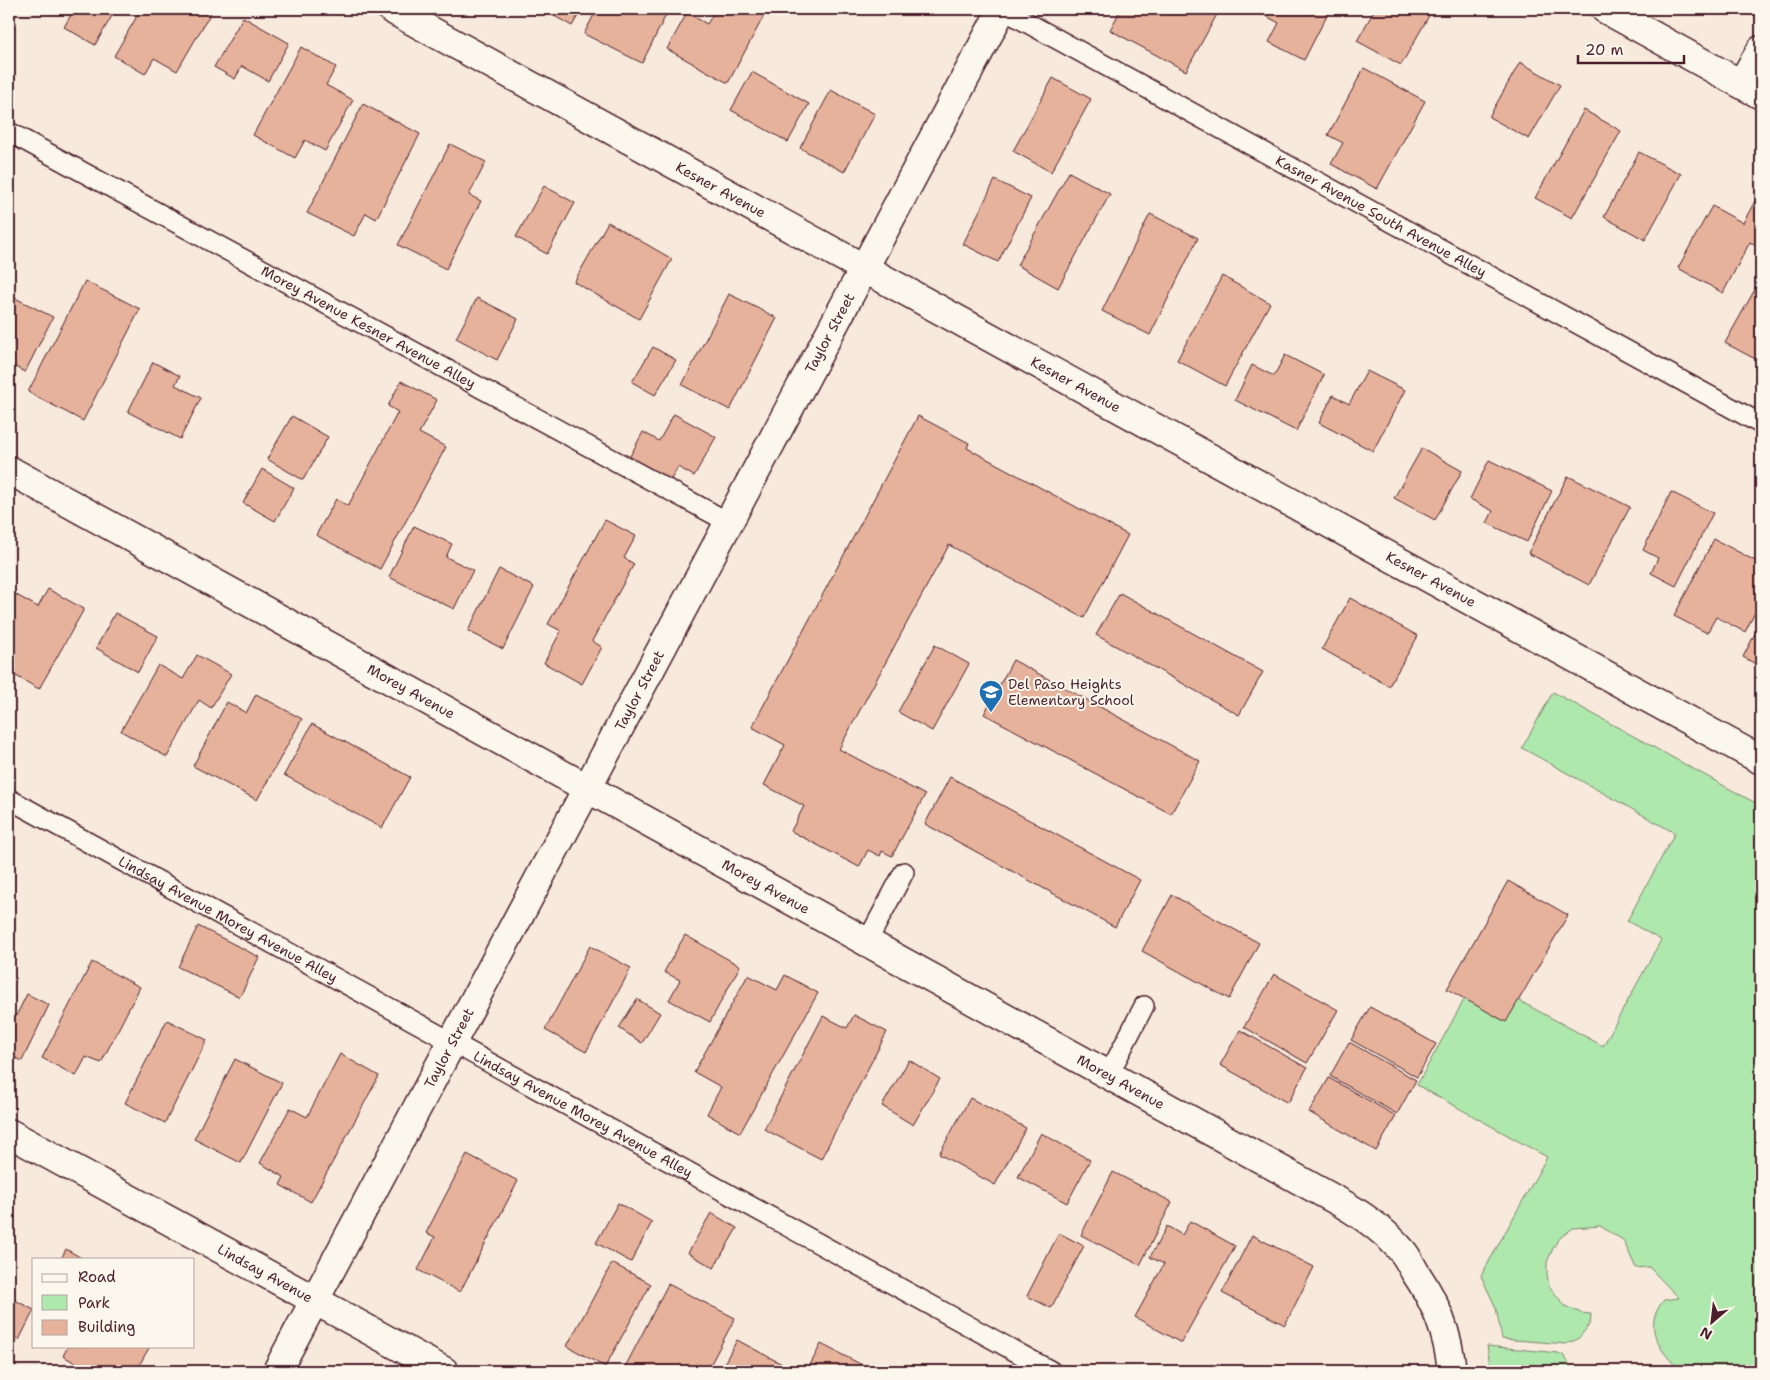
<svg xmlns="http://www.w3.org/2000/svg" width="1770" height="1380" font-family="'Shantell Sans',sans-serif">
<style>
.green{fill:#aee8ad;stroke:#7c846c}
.building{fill:#e7b29b;stroke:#4a1f2b}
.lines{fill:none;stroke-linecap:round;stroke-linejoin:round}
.service-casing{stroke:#4a1f2b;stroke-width:22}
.minor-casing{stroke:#4a1f2b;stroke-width:31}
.service{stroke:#fbf7ec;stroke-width:19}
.minor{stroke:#fbf7ec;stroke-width:28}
.labels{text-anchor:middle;stroke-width:4;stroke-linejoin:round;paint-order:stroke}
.street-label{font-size:14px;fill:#4a1f2b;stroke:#fbf7ec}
.poi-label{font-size:14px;fill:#4a1f2b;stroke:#fbf7ec;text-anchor:start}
</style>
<rect width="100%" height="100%" fill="#f7e9dc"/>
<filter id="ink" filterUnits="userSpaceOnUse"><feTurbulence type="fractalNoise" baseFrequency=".02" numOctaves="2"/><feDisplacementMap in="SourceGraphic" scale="10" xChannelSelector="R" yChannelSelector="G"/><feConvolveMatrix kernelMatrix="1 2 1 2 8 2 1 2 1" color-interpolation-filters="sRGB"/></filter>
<g filter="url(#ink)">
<path class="green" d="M1553,692l208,114v565h-80c-21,-20 -40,-44 -17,-71l15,-2 -30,-31 -13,1 -13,-28 -23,-14 -27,2 -12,9 -7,9 -7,16v12l2,12 16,20 16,7 10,1 -1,10 -12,15 -12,5 -64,-5 -6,-31 -15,-32 66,-119 -130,-72 48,-87 53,2 85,46 58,-106 -34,-19 48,-88 -153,-85z
M1487,1346l71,7 5,2 6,8v8h-78z"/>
<path class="building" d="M59,9h57l-21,36 -31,-18 7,-12z
M141,9h72l-36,62 -23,-13 -9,16 -31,-18z
M542,9h40l-10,17z
M597,9h72l-27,54 -58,-29z
M716,9h44l6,3 -38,71 -61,-34 20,-36 20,11z
M1121,9h99l-34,62 -76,-41z
M1253,9h77l-26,51 -35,-18 10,-19z
M1375,9h45l10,5 -29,51 -44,-24z
M243,17l46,26 -21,38 -26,-15 -7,13 -21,-12z
M301,47l35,20 -10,18 27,15 -28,51 -20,-11 -10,18 -42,-23z
M1520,62l40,23 -31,54 -40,-22z
M1364,68l61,33 -48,88 -46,-25 12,-21 -15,-8z
M752,72l57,32 -21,38 -57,-32z
M1053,78l38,21 -40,73 -38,-21z
M831,90l44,24 -31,58 -44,-24z
M363,104l57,30 -44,85 -10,-6 -12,23 -47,-23z
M1584,110l37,21 -49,87 -37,-20z
M450,144l36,18 -17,33 12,6 -35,68 -48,-24z
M1639,152l42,22 -36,66 -41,-23z
M1069,172l41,22 -52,94 -41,-23z
M995,180l36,18 -33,64 -35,-18z
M544,186l31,17 -28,51 -31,-17z
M1760,192h1v56l-11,-6 -27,51 -45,-25 34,-62 31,17z
M1150,214l48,24 -48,97 -48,-24z
M608,222l64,37 -33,60 -65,-37z
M1222,276l48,27 -45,83 -48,-26z
M85,281l55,28 -57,112 -55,-29z
M1758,284l3,2v40l-5,9 5,3v20l-2,3 -34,-18z
M729,294l48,24 -47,92 -48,-25z
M9,295l44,22 -28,55 -16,-8z
M477,298l41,21 -21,41 -41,-22z
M653,347l23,13 -21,35 -23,-13z
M1285,355l39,20 -28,56 -61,-31 17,-35 22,11z
M153,362l27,14 -5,9 26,13 -21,41 -52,-27z
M1367,371l38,19 -32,61 -54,-28 14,-28 16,9z
M401,381l36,19 -18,33 27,14 -66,122 -64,-34 20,-36 12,7 50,-94 -10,-6z
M674,414l42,23 -22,39 -16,-9 -8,14 -41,-23 14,-26 16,9z
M292,416l36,21 -25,43 -36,-21z
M918,416l51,27 -2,5 161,87 -44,83 -135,-73 -110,204 86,46 -33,61 -10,-5 -2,5 -12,-6 -9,17 -68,-36 13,-25 -40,-21 21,-40 -33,-18z
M1422,448l40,23 -27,49 -41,-22z
M1489,460l63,31 -25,51 -40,-19 6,-12 -23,-12z
M262,469l32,19 -19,33 -32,-18z
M1568,476l62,31 -41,78 -61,-32z
M1671,492l42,21 -37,73 -25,-13 7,-15 -15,-8z
M605,520l31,16 -12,22 10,6 -42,77 10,6 -20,37 -38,-21 17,-32 -13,-7z
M414,526l38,18 -6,13 27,13 -19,39 -65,-32z
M1714,539l47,25v37l-16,31 -29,-15 -9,16 -33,-17z
M499,569l35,18 -31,62 -35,-18z
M48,589l36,20 -45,80 -30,-17v-76l2,-4 27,15z
M1120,593l143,79 -24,43 -143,-80z
M1350,598l68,38 -29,50 -67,-37z
M115,613l43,23 -20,36 -42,-24z
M1761,622v45l-18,-10z
M935,645l34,19 -37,67 -34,-19z
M197,655l34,19 -20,34 -12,-8 -32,57 -46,-26 37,-66 25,14z
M1013,660l187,101 -29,53 -187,-100z
M256,694l46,25 -45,81 -64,-34 34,-64 19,11z
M312,724l98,53 -28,51 -98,-53z
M950,777l190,103 -25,47 -190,-103z
M1508,881l60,34 -62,107 -59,-33z
M1172,895l87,48 -30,56 -87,-48z
M198,926l61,31 -19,40 -62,-30z
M685,935l55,31 -30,56 -41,-22 11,-20 -16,-8z
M590,946l41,22 -45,84 -41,-22z
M92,962l48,25 -39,76 -15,-6 -10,19 -34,-18z
M1274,974l64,36 -31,53 -63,-36z
M748,975l29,15 8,-15 33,18 -78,140 -33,-19 14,-27 -27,-15z
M27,994l22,11 -27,56 -13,-6v-43l7,4z
M637,999l23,14 -18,30 -23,-15z
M1370,1007l66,37 -19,33 -66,-37z
M854,1015l33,17 -66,127 -57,-30 59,-113 24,12z
M167,1020l40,20 -42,83 -40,-20z
M1240,1030l67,38 -19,35 -68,-38z
M1349,1042l67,38 -19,34 -67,-38z
M340,1054l39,22 -68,126 -31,-17 4,-8 -24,-14 30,-55 17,9z
M235,1059l47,24 -41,80 -47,-24z
M909,1060l31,19 -27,46 -31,-19z
M1329,1078l67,38 -20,35 -67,-39z
M970,1098l56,30 -31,57 -56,-31z
M1041,1133l49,27 -23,43 -49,-26z
M467,1154l51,27 -58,111 -42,-22 17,-33 -9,-4z
M1113,1172l59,30 -32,63 -59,-30z
M618,1203l34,19 -21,40 -35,-19z
M711,1213l26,15 -23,40 -26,-15z
M1190,1221l45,25 -54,97 -46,-26 29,-53 -14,-7 17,-31 15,9z
M1059,1233l25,13 -33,62 -24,-12z
M1252,1235l62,32 -29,58 -63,-32z
M66,1249l17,10h-22z
M612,1263l39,21 -46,83 -38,-21z
M668,1284l67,34 -28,53h-84z
M9,1297l25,13 -15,30 -10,-5z
M737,1340l58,31h-75z
M821,1344l53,27h-67z
M68,1346h82l-14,25h-46l-27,-15z"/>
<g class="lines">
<defs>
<g id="service">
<path id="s1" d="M1002,9l759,415"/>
<path id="s2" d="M9,132l719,390"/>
<path id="s3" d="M9,799l1042,572"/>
<path d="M867,942l37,-70"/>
<path d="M1109,1074l35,-68"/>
</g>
<g id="minor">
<path id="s4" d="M391,9l1370,751"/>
<path d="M1605,9l156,86"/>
<path d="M1741,84l20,-34"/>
<path id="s5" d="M9,470l1334,734c22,13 44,29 60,48 5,6 8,13 12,20 21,31 33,61 37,99"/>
<path id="s6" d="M9,1133l435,238"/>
<path id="s7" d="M277,1371l725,-1362"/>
</g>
</defs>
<use href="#service" class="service-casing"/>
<use href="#minor" class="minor-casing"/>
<use href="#service" class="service"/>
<use href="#minor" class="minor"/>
</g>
</g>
<defs>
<symbol id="school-pin" viewBox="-11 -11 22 30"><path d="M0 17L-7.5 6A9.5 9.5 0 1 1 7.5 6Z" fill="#1f6fb2" stroke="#fbf7ec"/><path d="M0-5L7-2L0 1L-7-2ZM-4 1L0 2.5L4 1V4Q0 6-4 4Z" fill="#fff"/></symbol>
</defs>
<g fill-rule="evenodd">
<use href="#school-pin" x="977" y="678" width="28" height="38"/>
</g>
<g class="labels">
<g class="street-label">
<text dy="5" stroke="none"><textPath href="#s4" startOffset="376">Kesner Avenue</textPath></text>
<text dy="5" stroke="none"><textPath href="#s1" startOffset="432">Kasner Avenue South Avenue Alley</textPath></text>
<text dy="5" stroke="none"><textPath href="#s2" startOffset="409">Morey Avenue Kesner Avenue Alley</textPath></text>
<text dy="5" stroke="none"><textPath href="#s7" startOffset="1176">Taylor Street</textPath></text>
<text dy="5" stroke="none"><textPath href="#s4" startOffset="781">Kesner Avenue</textPath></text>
<text dy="5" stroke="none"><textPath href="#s4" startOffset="1186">Kesner Avenue</textPath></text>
<text dy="5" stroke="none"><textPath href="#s7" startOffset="771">Taylor Street</textPath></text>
<text dy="5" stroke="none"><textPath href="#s5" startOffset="459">Morey Avenue</textPath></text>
<text dy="5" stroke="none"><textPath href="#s5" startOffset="864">Morey Avenue</textPath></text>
<text dy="5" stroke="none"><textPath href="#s3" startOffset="250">Lindsay Avenue Morey Avenue Alley</textPath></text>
<text dy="5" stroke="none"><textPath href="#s7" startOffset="366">Taylor Street</textPath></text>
<text dy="5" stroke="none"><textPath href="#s5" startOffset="1269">Morey Avenue</textPath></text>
<text dy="5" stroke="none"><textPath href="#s3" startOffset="655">Lindsay Avenue Morey Avenue Alley</textPath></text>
<text dy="5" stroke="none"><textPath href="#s6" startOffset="292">Lindsay Avenue</textPath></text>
</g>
<g class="poi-label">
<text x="1008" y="689">Del Paso Heights<tspan x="1008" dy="16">Elementary School</tspan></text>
</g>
</g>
<rect width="1770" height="1380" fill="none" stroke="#fbf7ec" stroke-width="30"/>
<rect x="15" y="15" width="1740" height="1350" fill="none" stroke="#4a1f2b" stroke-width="2" filter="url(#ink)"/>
<rect x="32" y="1258" width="162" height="90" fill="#fbf7ec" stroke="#b4a19f"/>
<rect x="42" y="1274" width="25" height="8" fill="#fbf7ec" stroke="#b4a19f"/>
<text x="78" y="1282" font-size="15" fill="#4a1f2b">Road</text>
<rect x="42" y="1295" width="25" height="15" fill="#aee8ad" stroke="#b4a19f"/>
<text x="78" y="1308" font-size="15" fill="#4a1f2b">Park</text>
<rect x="42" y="1320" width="25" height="15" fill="#e7b29b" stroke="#b4a19f"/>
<text x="78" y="1332" font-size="15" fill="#4a1f2b">Building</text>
<g transform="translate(1712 1322) rotate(208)" stroke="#fbf7ec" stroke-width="4" paint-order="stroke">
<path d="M0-4L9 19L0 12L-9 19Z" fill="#4a1f2b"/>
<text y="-8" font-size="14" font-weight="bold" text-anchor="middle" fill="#4a1f2b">N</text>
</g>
<path d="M1578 55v8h106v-8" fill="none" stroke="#4a1f2b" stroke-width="2.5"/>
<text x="1585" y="55" font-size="15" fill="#4a1f2b" stroke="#fbf7ec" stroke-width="4" paint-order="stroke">20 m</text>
</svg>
